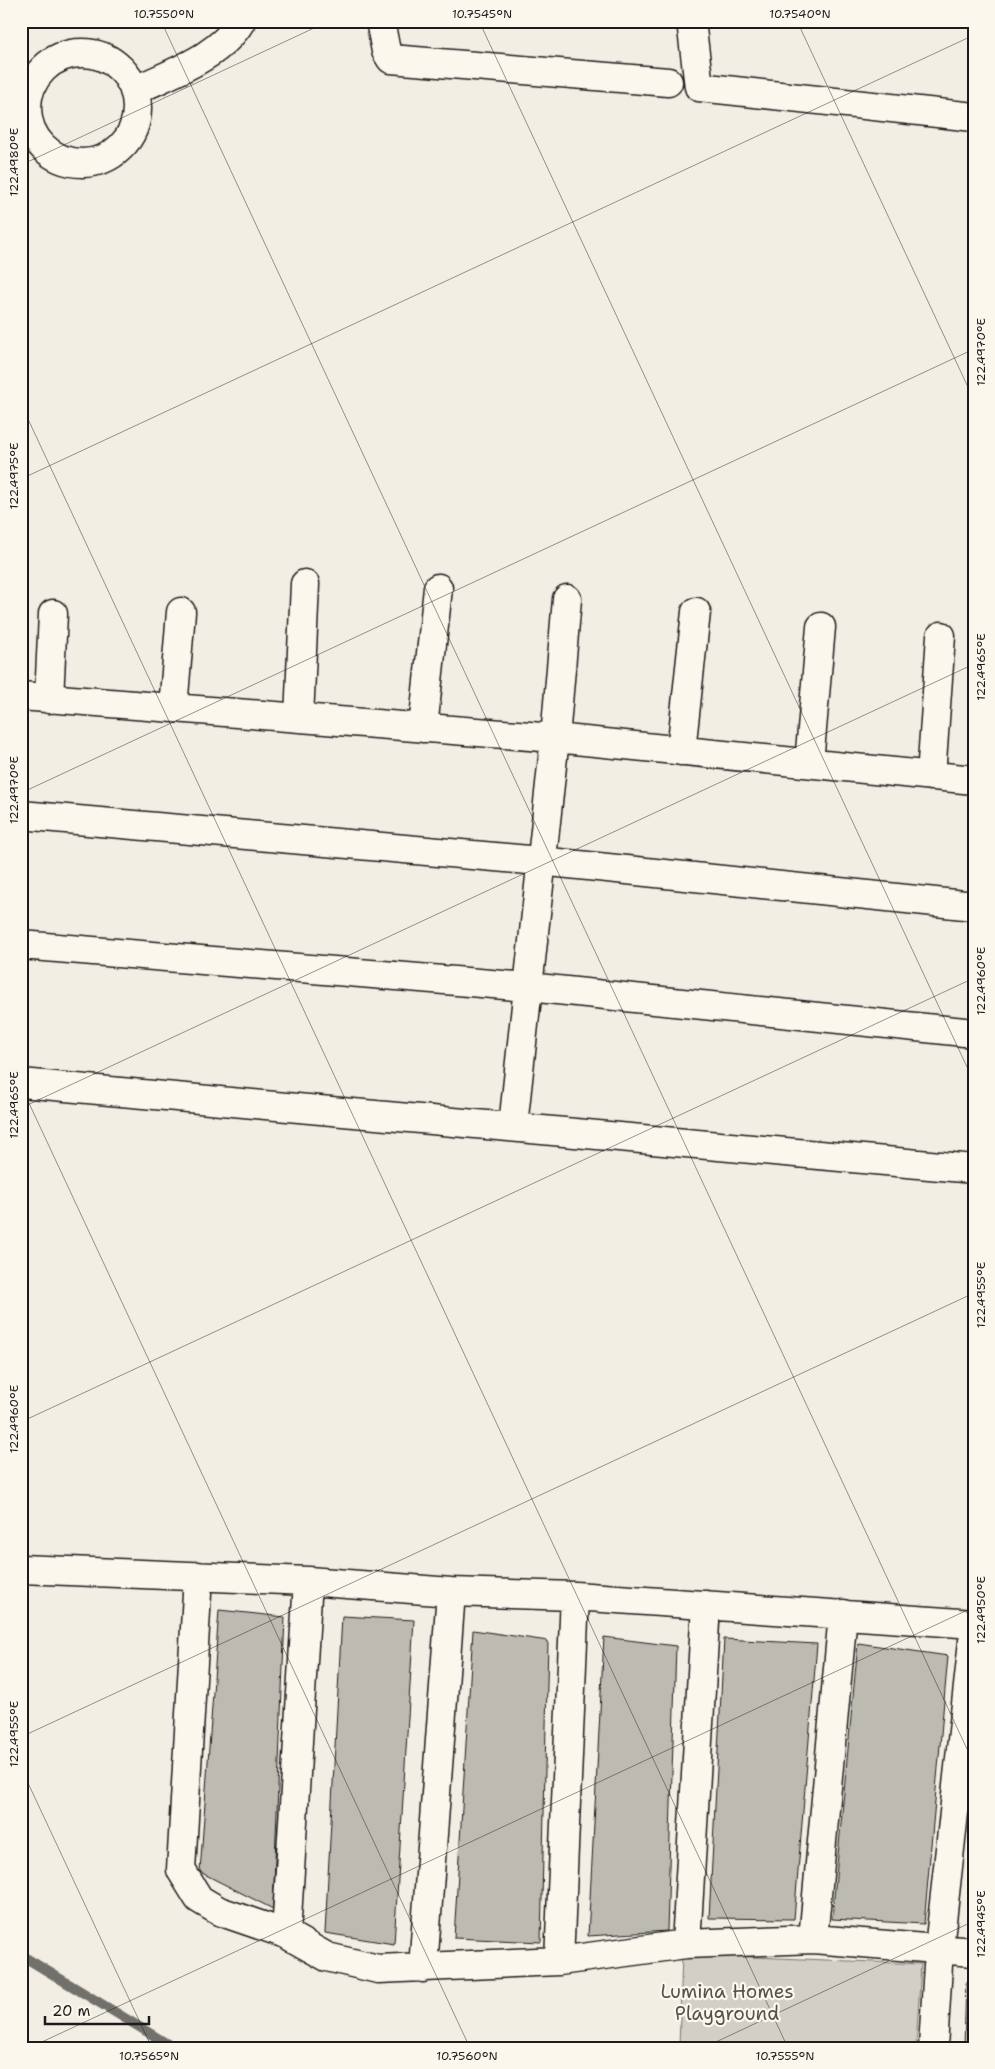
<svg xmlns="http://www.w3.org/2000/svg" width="995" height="2069" font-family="'Shantell Sans',sans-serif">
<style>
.green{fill:#d2cfc6;stroke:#777671}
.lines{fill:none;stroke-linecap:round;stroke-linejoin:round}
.stream{stroke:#716f6b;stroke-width:10}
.building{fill:#bdbab1;stroke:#1c1c1c}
.minor-casing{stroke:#1c1c1c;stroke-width:31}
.minor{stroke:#fbf7ec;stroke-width:28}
.ticks{fill:none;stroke:#1c1c1c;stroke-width:1;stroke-opacity:0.45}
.labels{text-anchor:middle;stroke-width:4.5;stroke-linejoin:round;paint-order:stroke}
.park-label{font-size:19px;fill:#53524f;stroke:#fbf7ec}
.neatline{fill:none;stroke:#1c1c1c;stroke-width:2}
.ticks-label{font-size:12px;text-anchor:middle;fill:#1c1c1c}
</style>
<rect width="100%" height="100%" fill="#f2eee4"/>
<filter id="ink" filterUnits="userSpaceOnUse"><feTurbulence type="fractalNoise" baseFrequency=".02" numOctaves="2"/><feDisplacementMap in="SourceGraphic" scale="10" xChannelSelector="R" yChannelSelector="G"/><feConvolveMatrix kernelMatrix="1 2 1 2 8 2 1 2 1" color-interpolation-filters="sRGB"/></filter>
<g filter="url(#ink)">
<path class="green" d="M682,1954l239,10 -5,84h-237z"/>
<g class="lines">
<path class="stream" d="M21,1955l153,93"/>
</g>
<path class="building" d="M219,1610l66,7 -12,292 -73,-37z
M342,1616l72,4 -20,324 -69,-11z
M473,1630l75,11 -7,301 -87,-4z
M604,1637l72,9 -9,285 -79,5z
M724,1639l93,5 -23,275 -85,-1z
M858,1643l90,13 -24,268 -92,-5z
M966,1983l8,1v64h-10z"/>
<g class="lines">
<defs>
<path id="minor" d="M380,21l6,30 5,8 277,23
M691,21l8,66 275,30
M27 108a55 55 0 1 1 110 0a55 55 0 1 1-110 0Z
M134,91c36,-18 85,-33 107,-70
M21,696l534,42 12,-139
M49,699l4,-85
M173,708l8,-96
M299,718l6,-134
M423,728l15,-140
M681,751l15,-139
M809,763l12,-136
M931,776l10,-140
M21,815l519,46 434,45
M21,945l507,42 446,46
M21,1083l953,86
M513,1126l42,-388 419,42
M21,1569l287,12 143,11 124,4 399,28
M198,1576l-17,294 18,29 20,12 67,23 41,23 51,12 181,-8 127,-17 127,-5 161,13
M286,1934l22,-353
M813,1939l30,-325
M686,1944l20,-339
M559,1961l16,-365
M423,1968l28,-376
M933,2048l6,-100 35,-316"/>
</defs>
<use href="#minor" class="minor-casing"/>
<use href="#minor" class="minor"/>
</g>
</g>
<path class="ticks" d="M161,21l813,1743M479,21l495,1061M797,21l177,379M21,165l308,-144M21,404l767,1644M21,479l953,-444M21,793l953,-444M21,1086l449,962M21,1108l953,-444M21,1422l953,-444M21,1737l953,-444M21,1768l131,280M29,2048l945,-441M703,2048l271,-127"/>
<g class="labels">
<g class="park-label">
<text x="727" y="1998">Lumina Homes<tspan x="727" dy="22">Playground</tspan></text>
</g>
</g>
<rect width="995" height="2069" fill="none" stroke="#fbf7ec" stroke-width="55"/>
<path d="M45 2016v8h104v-8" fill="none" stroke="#1c1c1c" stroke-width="2.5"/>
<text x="52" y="2016" font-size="15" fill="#1c1c1c" stroke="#fbf7ec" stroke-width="4" paint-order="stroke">20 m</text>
<rect x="28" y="28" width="940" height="2014" class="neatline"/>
<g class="ticks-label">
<text x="164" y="18">10.7550°N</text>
<text x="482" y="18">10.7545°N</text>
<text x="800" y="18">10.7540°N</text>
<text transform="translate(14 162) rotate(-90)" y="4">122.4980°E</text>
<text transform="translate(981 352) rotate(-90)" y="4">122.4970°E</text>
<text transform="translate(14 476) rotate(-90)" y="4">122.4975°E</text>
<text transform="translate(981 667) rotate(-90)" y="4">122.4965°E</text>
<text transform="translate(14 790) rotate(-90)" y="4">122.4970°E</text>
<text transform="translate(981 981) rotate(-90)" y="4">122.4960°E</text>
<text transform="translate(14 1105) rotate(-90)" y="4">122.4965°E</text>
<text transform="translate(981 1295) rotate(-90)" y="4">122.4955°E</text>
<text transform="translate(14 1419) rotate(-90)" y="4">122.4960°E</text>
<text transform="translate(981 1610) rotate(-90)" y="4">122.4950°E</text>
<text transform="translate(14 1734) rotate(-90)" y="4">122.4955°E</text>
<text transform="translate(981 1924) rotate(-90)" y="4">122.4945°E</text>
<text x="149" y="2060">10.7565°N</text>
<text x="467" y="2060">10.7560°N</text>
<text x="785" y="2060">10.7555°N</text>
</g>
</svg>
